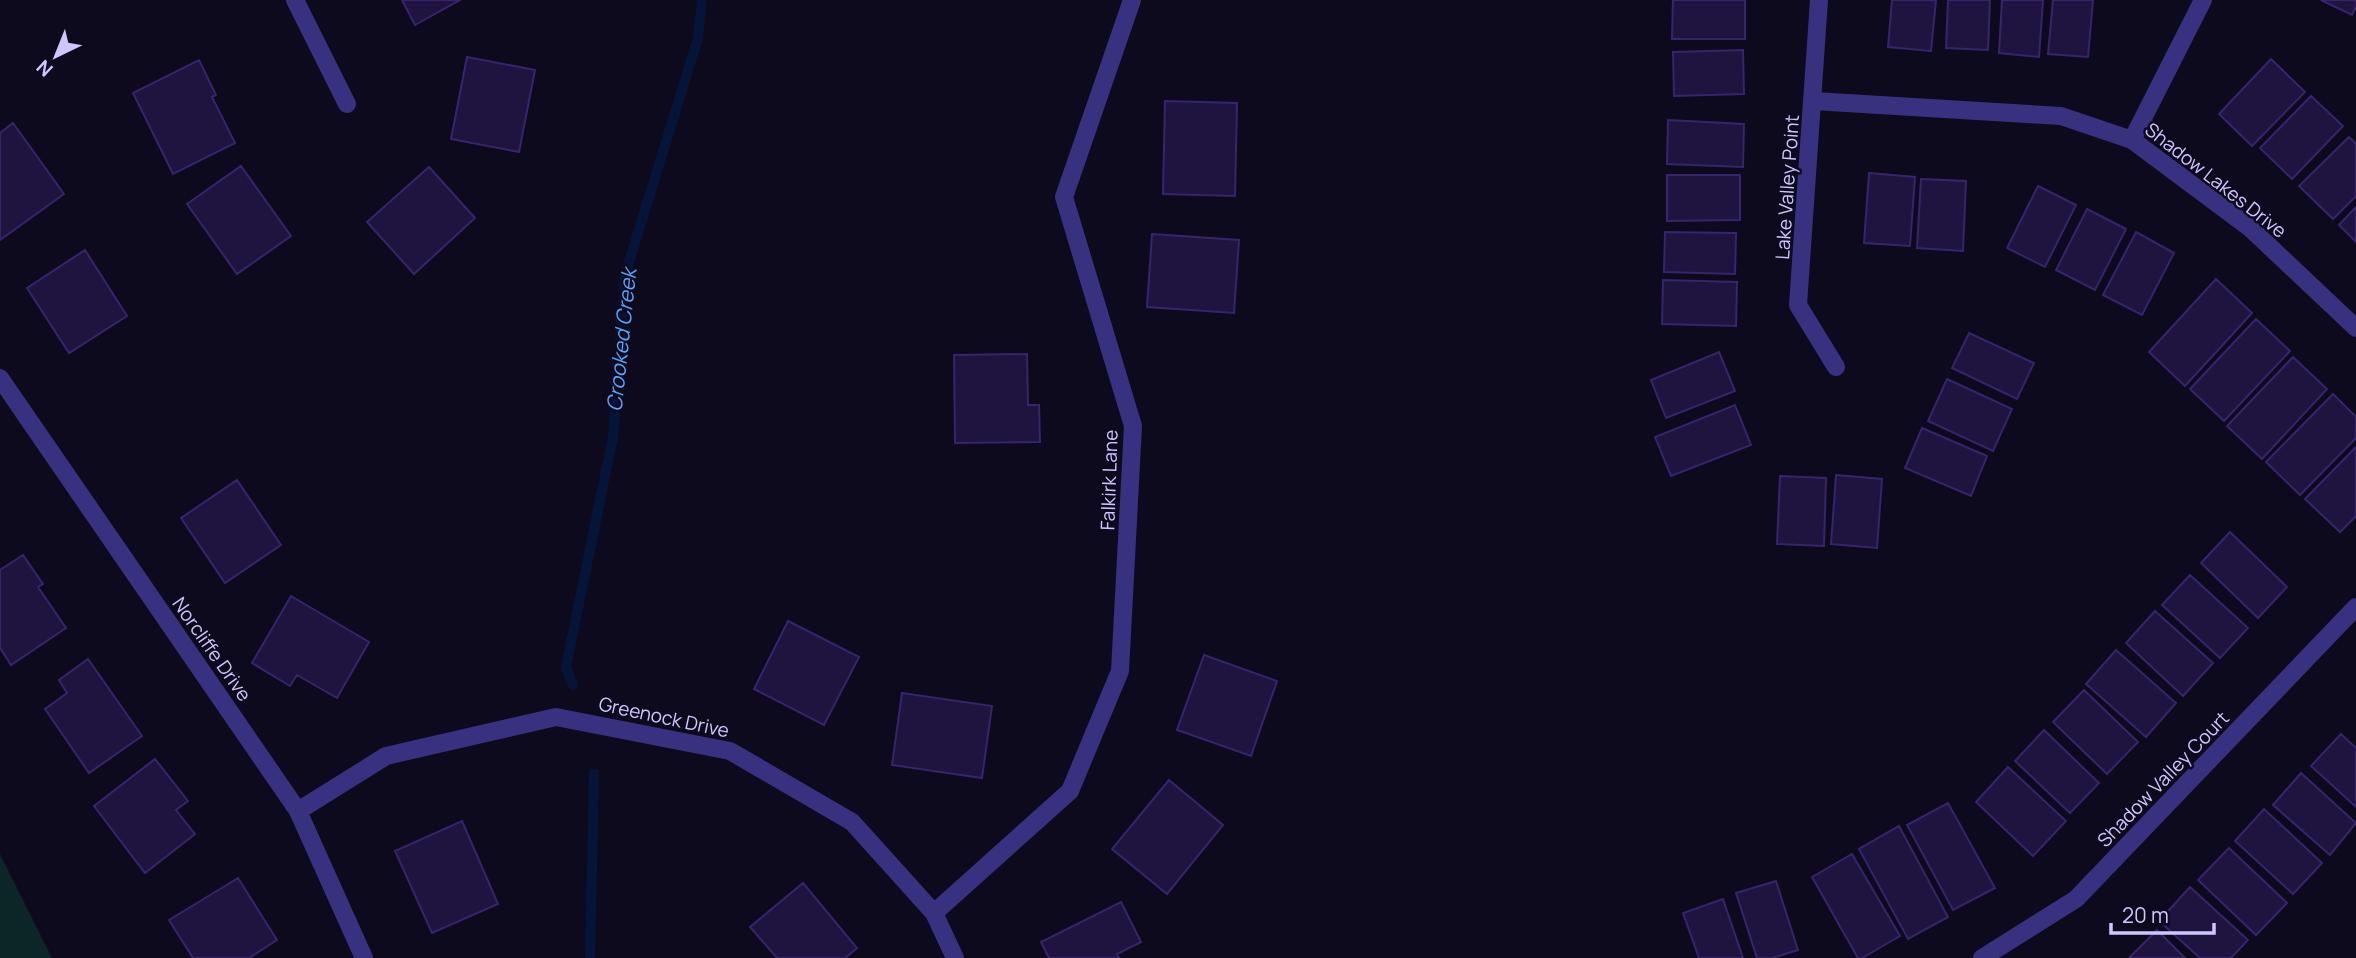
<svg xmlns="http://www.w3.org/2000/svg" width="2356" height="958" font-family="Manrope,sans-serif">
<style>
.green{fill:#0c2627}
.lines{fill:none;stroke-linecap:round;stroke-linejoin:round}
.stream{stroke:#05153a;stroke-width:10}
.building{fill:#1f143f;stroke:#37246d;stroke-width:2}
.minor{stroke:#383180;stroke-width:18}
.labels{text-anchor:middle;stroke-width:5;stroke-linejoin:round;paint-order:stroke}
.street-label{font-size:19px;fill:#cfc5ff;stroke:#0e0a1d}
.water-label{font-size:21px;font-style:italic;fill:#53a5ff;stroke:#0e0a1d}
</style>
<rect width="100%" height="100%" fill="#0e0a1d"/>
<path class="green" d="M0,854l52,104h-52z"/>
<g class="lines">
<path class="stream" d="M573,685l-7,-18 47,-230 12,-162 73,-237 4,-38
M590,958l4,-184"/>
</g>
<path class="building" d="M402,0h58l-45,25z
M1673,0h72v39h-73z
M1892,0h44l-5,51 -43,-4z
M1948,0h42l-2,50 -42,-2z
M2002,0h41l-4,57 -40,-4z
M2053,0h40l-5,57 -40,-3z
M2321,0h35v6l-4,9z
M1743,50l1,44 -70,2 -1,-44z
M467,57l68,13 -16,82 -68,-13z
M2271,59l34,33 -53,54 -33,-32z
M199,60l17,35 -4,2 23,46 -62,31 -40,-81z
M2311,96l32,30 -51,53 -32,-31z
M1165,101l72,2 -2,93 -72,-2z
M1668,120l76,4 -1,43 -76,-3z
M13,123l51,71 -64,46v-107z
M2349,137l7,7v52l-23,23 -34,-33z
M241,166l50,70 -54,38 -50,-70z
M429,167l46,51 -61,56 -47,-52z
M1869,173l46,4 -5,69 -46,-3z
M1667,175h73v45l-73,1z
M1921,179l45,2 -3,70 -46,-3z
M2038,186l38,19 -31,62 -38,-19z
M2356,207v35l-17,-17z
M2087,209l39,20 -31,61 -39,-20z
M1665,232l71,1 -1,41 -71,-2z
M2136,232l38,21 -32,62 -39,-20z
M1152,234l87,6 -5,73 -87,-6z
M85,250l42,66 -58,37 -42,-65z
M2216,279l36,34 -67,73 -36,-34z
M1663,280l74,2 -1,44 -74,-2z
M2256,319l34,32 -66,70 -34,-32z
M1969,333l65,30 -17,36 -65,-31z
M1719,352l16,39 -69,27 -15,-38z
M1027,354l1,51h11l1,37 -85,1 -1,-88z
M2293,357l34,32 -65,70 -35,-33z
M1947,379l65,30 -19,42 -65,-30z
M2333,394l23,23v21l-56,57 -34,-33z
M1735,405l16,40 -80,31 -16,-39z
M1922,428l65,28 -16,40 -66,-28z
M2356,447v69l-16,16 -35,-33z
M1836,475l46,4 -5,69 -46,-4z
M1780,476l46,2 -2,68 -47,-2z
M237,480l44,65 -56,38 -44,-65z
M2230,532l57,55 -29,31 -57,-55z
M23,555l20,29 -5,3 28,41 -55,37 -11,-17v-78z
M2190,575l58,53 -28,30 -58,-53z
M291,596l78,46 -32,56 -40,-23 -7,11 -38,-23z
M2155,611l58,52 -30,33 -57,-53z
M788,621l71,36 -35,68 -70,-36z
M2116,650l60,53 -30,34 -60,-53z
M1204,655l73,26 -26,75 -74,-26z
M88,659l54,77 -53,37 -44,-64 22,-16 -8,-13z
M2084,690l54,52 -31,32 -54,-52z
M902,693l90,13 -10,72 -90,-13z
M2044,730l55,53 -29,30 -55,-52z
M2341,734l15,14v59l-45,-41z
M155,759l33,42 -12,9 19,24 -50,39 -51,-67z
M2008,767l58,54 -33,35 -57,-54z
M2301,773l55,50 -26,32 -57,-50z
M1169,780l54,45 -56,69 -55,-45z
M1948,803l47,85 -42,22 -46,-85z
M2264,809l58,54 -29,31 -58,-53z
M462,821l36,83 -66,29 -37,-82z
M1899,826l49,91 -40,22 -49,-90z
M2229,848l58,55 -31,32 -58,-55z
M1852,854l48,82 -38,22h-4l-46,-81z
M238,878l39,62 -28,18h-56l-24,-38z
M1776,881l22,69 -26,8h-15l-21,-65z
M803,883l54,65 -12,10h-68l-27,-31z
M2190,887l58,53 -17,18h-31l-41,-37z
M1723,899l20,59h-44l-16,-45z
M1121,902l20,40 -24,12 2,4h-70l-8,-16z
M2157,930l28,28h-56z"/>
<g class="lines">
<path class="minor" d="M295,0l52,104
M1819,0l-21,305 38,62
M1814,101l247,15 71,24 118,88 106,100
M2132,140l71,-140
M0,378l298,433 66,147
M298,811l88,-55 170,-39 174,34 122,71 82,91 21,45
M934,913l136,-122 50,-120 13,-245 -69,-229 68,-197
M1982,958l94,-59 280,-292"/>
</g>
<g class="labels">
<g class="street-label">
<text transform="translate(2216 180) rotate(38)" y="7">Shadow Lakes Drive</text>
<text transform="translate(1787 187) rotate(-86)" y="7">Lake Valley Point</text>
<text transform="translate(1109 480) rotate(-88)" y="7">Falkirk Lane</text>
<text transform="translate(212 649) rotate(55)" y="7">Norcliffe Drive</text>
<text transform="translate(664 717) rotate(12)" y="7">Greenock Drive</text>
<text transform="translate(2163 779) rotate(-46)" y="7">Shadow Valley Court</text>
</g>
<g class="water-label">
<text transform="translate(622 340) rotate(-84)" y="7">Crooked Creek</text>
</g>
</g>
<g transform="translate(56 56) rotate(223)" stroke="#0e0a1d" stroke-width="5" paint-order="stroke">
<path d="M0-5L12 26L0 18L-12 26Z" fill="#cfc5ff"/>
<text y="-10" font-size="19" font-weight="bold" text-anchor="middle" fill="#cfc5ff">N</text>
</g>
<path d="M2111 923v10h103v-10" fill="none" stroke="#cfc5ff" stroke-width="3.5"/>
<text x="2122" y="923" font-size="21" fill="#cfc5ff" stroke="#0e0a1d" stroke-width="5" paint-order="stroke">20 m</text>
</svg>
